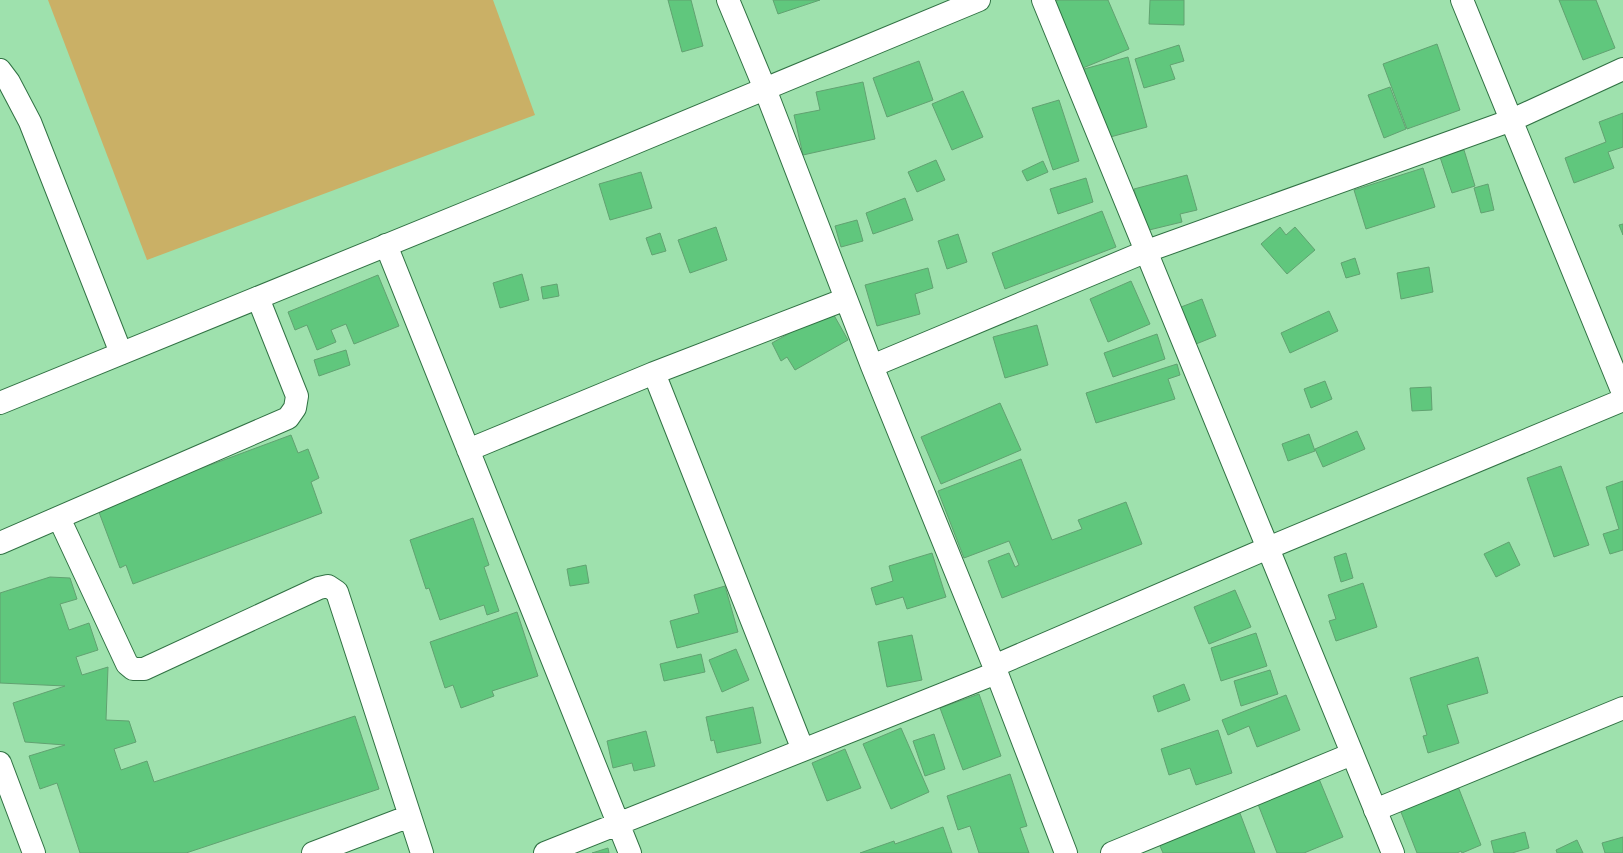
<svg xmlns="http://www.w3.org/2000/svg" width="1623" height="853" font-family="'Work Sans',sans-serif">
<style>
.green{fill:#cab066}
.building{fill:#60c77d;stroke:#61a271}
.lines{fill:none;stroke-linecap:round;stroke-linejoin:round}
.minor-casing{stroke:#317244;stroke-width:24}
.major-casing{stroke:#317244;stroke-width:24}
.minor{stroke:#fff;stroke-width:22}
.major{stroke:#fff;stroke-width:22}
</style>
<rect width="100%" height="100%" fill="#9ee1ad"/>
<path class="green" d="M48,0h445l42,115 -388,145z"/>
<path class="building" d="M668,0h23l12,46 -21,6z
M773,0h47l-42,14z
M1059,0h49l21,49 -46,19 -28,-67z
M1150,0h34v25l-35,-1z
M1559,0h37l19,48 -32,12z
M1437,44l23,66 -53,19 -24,-65z
M1179,45l5,16 -14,4 5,14 -31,9 -9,-29z
M1128,57l19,70 -44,12 -19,-70z
M919,61l14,39 -46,17 -14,-39z
M863,82l12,57 -72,16 -9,-40 26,-5 -4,-18z
M1390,87l16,42 -22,9 -16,-43z
M963,91l20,46 -31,13 -20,-46z
M1059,100l20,61 -26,9 -21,-62z
M1623,113v34l-15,5 6,16 -40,15 -9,-25 41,-16 -7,-20z
M1464,150l11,36 -23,7 -12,-36z
M936,160l9,20 -28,12 -9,-20z
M1043,161l5,11 -21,9 -5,-10z
M1423,168l12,39 -69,22 -12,-39z
M641,172l11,36 -42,12 -11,-36z
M1187,175l10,35 -17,4 2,8 -37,9 -11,-42z
M1086,178l7,24 -35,12 -8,-25z
M1488,184l6,26 -13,3 -7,-25z
M905,198l8,22 -40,14 -7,-21z
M1102,211l14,36 -111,42 -13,-36z
M857,220l6,21 -22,6 -6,-21z
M1623,224v11l-4,-10z
M716,227l11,33 -37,13 -12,-33z
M1280,227l6,8 9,-8 20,23 -28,24 -26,-30z
M660,233l6,18 -14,4 -6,-17z
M958,234l9,28 -20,7 -9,-28z
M1355,258l5,16 -14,4 -5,-15z
M1429,267l4,25 -32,7 -4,-26z
M928,268l5,20 -18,6 5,20 -43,12 -12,-41z
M522,274l7,26 -29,8 -7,-25z
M378,275l21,51 -45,18 -8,-20 -15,6 5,12 -19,8 -10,-25 -12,5 -7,-18z
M1131,281l19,43 -42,18 -18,-43z
M557,284l2,12 -16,3 -2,-12z
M1202,299l14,37 -20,8 -15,-37z
M831,310l17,30 -53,30 -8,-13 -6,4 -9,-18z
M1329,311l9,20 -48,22 -9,-20z
M1037,325l11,40 -43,13 -12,-41z
M1157,334l8,25 -52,18 -9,-24z
M346,350l4,15 -31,11 -5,-16z
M1177,364l3,11 -12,4 7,20 -79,24 -10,-30z
M1325,381l7,18 -21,9 -7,-19z
M1431,387l1,23 -20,1 -2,-23z
M1000,403l21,47 -80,34 -20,-47z
M1357,431l8,18 -42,18 -8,-18z
M1309,434l6,17 -27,10 -6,-17z
M291,435l7,18 10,-4 11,29 -8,4 11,31 -189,71 -7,-19 -6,3 -23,-61z
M1021,459l31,81 30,-11 -4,-9 48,-18 16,42 -140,54 -14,-37 21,-8 6,14 4,-2 -10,-24 -45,17 -26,-67z
M1561,466l28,79 -35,12 -27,-79z
M1623,481v69l-13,4 -7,-20 16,-5 -13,-42z
M473,518l16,47 -5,2 15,44 -12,4 -3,-10 -44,15 -11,-32 -3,1 -16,-49z
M1509,542l11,23 -24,12 -12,-23z
M932,553l14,44 -39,12 -4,-12 -27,8 -5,-17 22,-7 -4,-15z
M1346,553l7,25 -12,4 -7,-25z
M586,565l3,18 -19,3 -3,-17z
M50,577l20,1 7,21 -17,5 9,26 20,-7 9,27 -22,7 6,18 26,-8 -2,53 23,1 7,21 -22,7 7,21 26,-9 7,21 201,-66 24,73 -193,64h-106l-23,-70 -17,6 -11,-33 36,-11 -40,-3 -12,-39 52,-17 -65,-3v-90z
M1363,583l14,44 -41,14 -7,-20 7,-2 -8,-24z
M725,586l13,46 -61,16 -7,-27 29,-8 -5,-18z
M1235,590l16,37 -42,17 -15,-37z
M517,612l21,64 -46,15 2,5 -33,12 -8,-23 -8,3 -15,-46z
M1256,633l11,33 -46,15 -10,-33z
M912,635l10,45 -35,7 -9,-45z
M736,649l13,31 -27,12 -13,-32z
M701,654l4,18 -41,9 -4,-17z
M1478,657l10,36 -41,12 12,38 -31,10 -5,-17 4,-1 -17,-57z
M1270,670l8,24 -37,12 -7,-25z
M1184,684l6,16 -32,12 -5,-16z
M979,694l22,62 -38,14 -23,-62z
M1286,695l14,35 -43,17 -8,-21 -21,9 -6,-15z
M753,707l8,36 -44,10 -3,-13 -3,1 -5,-24z
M901,728l28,64 -38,17 -28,-65z
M1218,730l14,43 -36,12 -6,-17 -21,7 -8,-26z
M646,731l9,35 -21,5 -2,-8 -19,5 -6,-27z
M934,734l11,35 -20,7 -12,-35z
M845,749l16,39 -34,13 -15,-38z
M1010,774l17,52 -7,2 9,25h-50l-9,-27 -12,4 -11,-34z
M1317,774l26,63 -39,16h-27l-21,-54z
M1457,784l24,61 -19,8 -1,-2 -4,2h-40l-18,-46z
M1238,808l17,45h-92l-6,-14z
M943,827l9,26h-92l34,-12 1,3z
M1525,832l4,16 -17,5h-18l-3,-12z
M1623,837v16h-18l-3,-10z
M1577,840l6,13h-26l-1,-3z
M608,848l1,5h-17z"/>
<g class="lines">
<defs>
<path id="minor" d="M728,0l37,89 107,277 122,300 72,187
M1462,0l161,393
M0,70l9,12 21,40 91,231
M386,245l244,608
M872,366l275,-115 365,-131 111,-51
M654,373l149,377
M468,450l186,-77 192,-74
M59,518l68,146 6,5h11l175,-81 9,-2 9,6 85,261
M0,543l288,-125 7,-10 2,-12 -39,-98
M994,666l274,-118 355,-148
M0,763l34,90
M1375,810l248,-102
M313,853l97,-37
M545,853l451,-180
M1112,853l240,-99"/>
<path id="major" d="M1043,0l350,853
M0,403l507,-207 472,-196"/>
</defs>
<use href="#minor" class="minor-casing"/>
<use href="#major" class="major-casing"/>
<use href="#minor" class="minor"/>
<use href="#major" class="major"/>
</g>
</svg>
